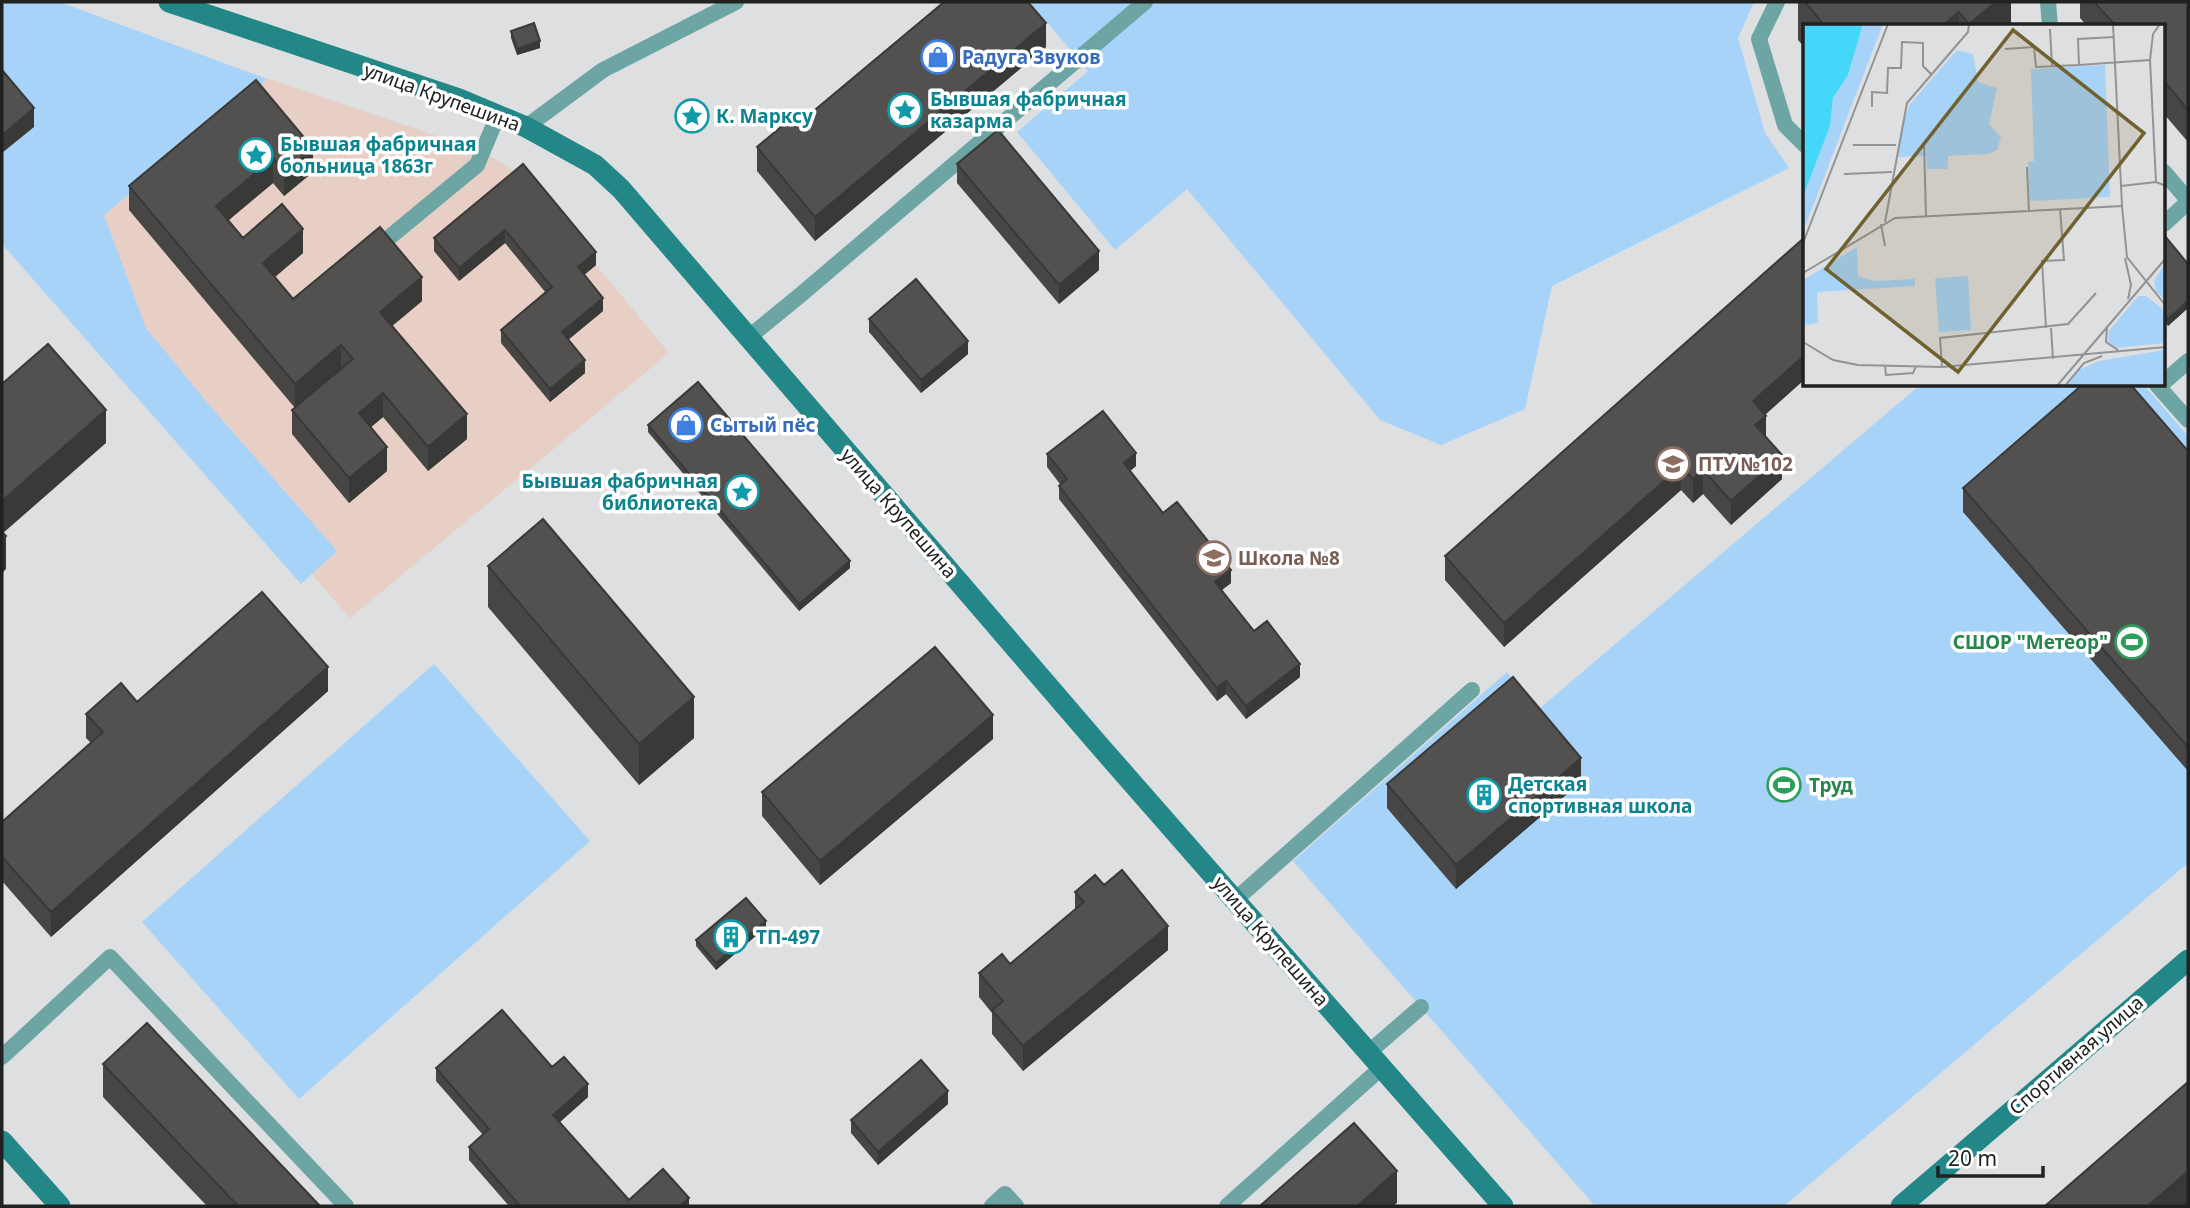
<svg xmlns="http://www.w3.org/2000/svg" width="2190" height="1208" font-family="'Noto Sans',sans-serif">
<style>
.medical{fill:#e7cfc5}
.green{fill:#a7d3f9}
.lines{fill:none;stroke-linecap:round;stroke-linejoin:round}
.lane{stroke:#6da5a5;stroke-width:16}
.secondary{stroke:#238788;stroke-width:21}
.wall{fill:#474645}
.shaded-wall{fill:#393938}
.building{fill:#525150;stroke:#393938;stroke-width:2}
.labels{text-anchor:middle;stroke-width:7;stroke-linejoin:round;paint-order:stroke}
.shop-label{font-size:19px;font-weight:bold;fill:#366cbe;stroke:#fff;text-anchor:start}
.street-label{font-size:19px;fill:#202121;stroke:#fff}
.culture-label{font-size:19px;font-weight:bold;fill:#0d838f;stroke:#fff;text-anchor:start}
.education-label{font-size:19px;font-weight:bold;fill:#785e54;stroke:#fff;text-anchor:start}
.leisure-label{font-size:19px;font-weight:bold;fill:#27864d;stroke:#fff;text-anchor:end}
.inset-road{fill:none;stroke:#929394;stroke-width:2}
.view{fill:#70622f;fill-opacity:0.15;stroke:#70622f;stroke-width:3.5}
.inset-edge{fill:none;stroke:#202121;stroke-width:3.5}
</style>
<rect width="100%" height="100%" fill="#dedfe0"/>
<path class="medical" d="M234,67l250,85 39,25 146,176 -319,265 -329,-376z"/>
<path class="green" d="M2,2h58l207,77 -163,136 42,113 64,78 127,145 -36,33 -299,-340z
M1030,2h724l-16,36 27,95 24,35 -237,118 -27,123 -84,36 -61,-25 -193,-231 -72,61 -98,-118 71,-61z
M1920,385h224l44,51v427l-404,343h-189l-302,-345 214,-189 32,37z
M434,664l156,177 -291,258 -157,-177z"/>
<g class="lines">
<path class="lane" d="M1777,2l-18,37 26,86 20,20
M2048,2l2,24
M526,127l77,-57 133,-68
M2164,172l24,28
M2164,224l24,-22
M391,236l86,-71 21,-50
M749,337l49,-40 347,-295
M2164,382l24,-21
M2157,385l31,35
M1235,900l237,-210
M1368,1053l53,-46
M2,1057l108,-100 236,249
M992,1206l13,-12 11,12
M1227,1206l154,-138"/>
<path class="secondary" d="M169,2l290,97 67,28 69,38 26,24 477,555 405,462
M2,1141l58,65
M1901,1206l287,-246"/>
</g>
<path class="wall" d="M1798,2h213v24h-206v22l-7,-8z
M2080,2h108v140l-24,-28v-88h-77l-7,-8z
M511,31l29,17 -23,7 -6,-17z
M1046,47l-231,194 -58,-70v-24l47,-28z
M313,148v24l-29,24 -11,-13 -45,37 15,18 60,15 -28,24 18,22 129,2 -30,25 75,113 -39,32 -45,-54 -12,10 16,44 -38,32 -57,-69v-24l3,-2 -166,-198v-24z
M523,164l73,101 -12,10 19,36 -34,28 16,34 -35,29 -49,-59v-13l45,-37 -41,-50 -46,38 -25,-30v-13z
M957,164l142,106 -40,34 -102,-121z
M2164,235l24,29v44l-20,18 -4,-4z
M1805,237v142l-40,36 1,21 16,43 -51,46 -28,-31 -10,9 -12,-13 -177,157 -59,-67v-24z
M869,319l99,35 -47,39 -52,-61z
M648,425l202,143 -51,43 -151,-179z
M2188,451v320l-225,-259v-24z
M1047,454l89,12 -6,5 33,42 68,70 -9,7 32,41 46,46 -54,42 -20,-25 -9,7 -158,-202v-13l1,-2 -13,-17z
M488,566l206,172 -55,47 -151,-178z
M328,691l-277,246 -49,-56v-59l89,-79 -5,-5v-24l51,-12z
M993,739l-173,146 -58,-69v-24z
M1581,782l-125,107 -69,-81v-24z
M1104,885l64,65 -145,121 -31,-37v-21l-13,-16v-24l31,-9 65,-55v-17z
M766,927l-50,43 -20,-24v-6z
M103,1064l217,142h-113l-104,-109z
M552,1067l36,30 -28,25 69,78 60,6h-180l-40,-46v-13l14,-12 -47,-54v-13z
M948,1104l-70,61 -27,-32v-13z"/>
<path class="shaded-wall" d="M1996,2h15v24h-42v-2z
M1959,12v14h-17z
M1046,23v24l-231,194v-24z
M540,41v7l-23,7v-6z
M34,108v19l-32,26v-18z
M313,148v24l-29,24v-24z
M273,158v25l-57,48v-25z
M303,229v24l-40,34v-24z
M505,230v13l-46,38v-13z
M1099,251v19l-40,34v-19z
M596,252v13l-18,15v-13z
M422,277v24l-42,35v-24z
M603,298v13l-41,34v-13z
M2188,301v7l-20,18v-7z
M968,341v13l-47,39v-13z
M341,345v24l-46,39v-24z
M1805,355v24l-52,46v-24z
M585,360v13l-35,29v-13z
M383,393v24l-24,20v-24z
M106,410v33l-104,91v-33z
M467,414v25l-39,32v-24z
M1766,416v24l-11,-15z
M387,447v24l-38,32v-25z
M1136,453v13l-12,10v-13z
M1782,455v24l-51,46v-24z
M1681,466v24l-177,157v-24z
M1703,470v24l-10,9v-24z
M6,536v33l-4,4v-33z
M850,561v7l-51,43v-7z
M1231,570v13l-16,12v-13z
M1300,664v13l-54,42v-13z
M328,667v24l-277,246v-25z
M1226,681v13l-9,7v-13z
M694,697v41l-55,47v-41z
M993,715v24l-173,146v-24z
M1581,758v24l-125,107v-24z
M766,921v6l-50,43v-7z
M1168,926v24l-145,121v-25z
M588,1084v13l-35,31v-13z
M948,1091v13l-70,61v-13z
M1397,1171v32l-4,3h-36z
M2188,1171v35h-40z
M689,1198v8h-9z"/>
<path class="building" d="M944,2h84l18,21 -231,194 -58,-70 42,-35 5,7z
M1805,2h191l-27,22 -10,-12 -17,14h-117z
M2094,2h94v108l-24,-29v-55h-48z
M534,23l6,18 -23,8 -6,-18z
M2,70l32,38 -32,27z
M256,80l57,68 -29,24 -11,-14 -57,48 27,32 39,-34 21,25 -40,34 30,36 87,-72 42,50 -42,35 87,102 -39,33 -45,-54 -24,20 28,34 -38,31 -57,-68 61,-51 -12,-14 -46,39 -166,-198z
M998,130l101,121 -40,34 -102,-121z
M523,164l73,88 -18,15 25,31 -41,34 23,28 -35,29 -49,-59 51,-43 -47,-57 -46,38 -25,-30z
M2164,235l24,29v37l-20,18 -4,-4z
M1805,237v118l-52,46 13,15 -11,9 27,30 -51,46 -28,-31 -10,9 -12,-13 -177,157 -59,-67z
M916,279l52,62 -47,39 -52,-61z
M48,344l58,66 -104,91v-117z
M698,382l152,179 -51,43 -151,-179z
M2082,385h49l57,66v296l-225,-259z
M1103,411l33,42 -12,10 39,50 14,-11 54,68 -16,12 39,49 13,-10 33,43 -54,42 -20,-25 -9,7 -158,-202 8,-7 -20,-25z
M543,519l151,178 -55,47 -151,-178z
M2,532l4,4 -4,4z
M262,592l66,75 -277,245 -49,-55v-35l101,-90 -17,-18 35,-31 16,19z
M935,647l58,68 -173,146 -58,-69z
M1513,677l68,81 -125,107 -69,-81z
M1122,870l46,56 -145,120 -31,-36 11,-9 -24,-28 23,-19 8,10 74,-62 -9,-10 20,-17 9,10z
M746,898l20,23 -50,42 -20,-23z
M502,1010l50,57 12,-10 24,27 -35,31 76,85 34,-31 26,29 -9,8h-160l-51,-59 20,-18 -53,-61z
M147,1023l173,183h-82l-135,-142z
M921,1060l27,31 -70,61 -27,-32z
M2188,1082v89l-40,35h-103z
M1354,1123l43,48 -40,35h-97z"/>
<defs>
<symbol id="shop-ring" viewBox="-11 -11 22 22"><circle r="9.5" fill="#fff" stroke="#3f7fe0" stroke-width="1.5"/><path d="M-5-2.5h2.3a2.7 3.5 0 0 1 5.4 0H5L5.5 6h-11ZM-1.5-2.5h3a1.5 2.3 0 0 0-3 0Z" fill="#3f7fe0"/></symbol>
<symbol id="sight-ring" viewBox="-11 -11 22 22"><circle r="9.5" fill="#fff" stroke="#0f9aa8" stroke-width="1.5"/><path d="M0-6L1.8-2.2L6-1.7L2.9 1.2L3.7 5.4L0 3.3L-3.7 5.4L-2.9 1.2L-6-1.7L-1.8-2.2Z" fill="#0f9aa8"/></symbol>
<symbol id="university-ring" viewBox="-11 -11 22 22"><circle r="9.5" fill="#fff" stroke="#8d6e63" stroke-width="1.5"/><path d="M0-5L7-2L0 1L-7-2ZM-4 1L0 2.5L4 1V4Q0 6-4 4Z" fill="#8d6e63"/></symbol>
<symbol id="school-ring" viewBox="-11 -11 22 22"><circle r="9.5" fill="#fff" stroke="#8d6e63" stroke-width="1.5"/><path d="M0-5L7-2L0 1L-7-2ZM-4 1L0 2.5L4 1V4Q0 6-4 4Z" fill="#8d6e63"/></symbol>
<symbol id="stadium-ring" viewBox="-11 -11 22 22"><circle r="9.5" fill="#fff" stroke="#2e9e5b" stroke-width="1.5"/><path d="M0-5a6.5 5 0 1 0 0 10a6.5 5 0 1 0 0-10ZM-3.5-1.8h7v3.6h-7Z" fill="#2e9e5b"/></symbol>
<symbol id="building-ring" viewBox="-11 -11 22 22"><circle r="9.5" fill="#fff" stroke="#0f9aa8" stroke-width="1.5"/><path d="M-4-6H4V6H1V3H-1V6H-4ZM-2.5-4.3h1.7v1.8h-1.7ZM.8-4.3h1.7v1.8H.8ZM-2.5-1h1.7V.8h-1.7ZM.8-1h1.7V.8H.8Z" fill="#0f9aa8"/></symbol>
</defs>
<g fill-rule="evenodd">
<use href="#shop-ring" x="919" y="38" width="38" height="38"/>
<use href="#sight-ring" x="886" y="91" width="38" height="38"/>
<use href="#sight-ring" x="673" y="97" width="38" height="38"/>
<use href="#sight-ring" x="237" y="136" width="38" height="38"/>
<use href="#shop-ring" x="667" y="406" width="38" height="38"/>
<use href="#university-ring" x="1654" y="445" width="38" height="38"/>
<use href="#sight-ring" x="723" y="473" width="38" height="38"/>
<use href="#school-ring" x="1195" y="539" width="38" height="38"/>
<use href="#stadium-ring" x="2113" y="623" width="38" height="38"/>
<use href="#stadium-ring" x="1765" y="766" width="38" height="38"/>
<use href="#building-ring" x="1465" y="776" width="38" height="38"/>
<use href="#building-ring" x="712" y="918" width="38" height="38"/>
</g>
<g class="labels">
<g class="shop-label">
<text x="962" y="64">Радуга Звуков</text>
<text x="710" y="432">Сытый пёс</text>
</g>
<g class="street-label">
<text transform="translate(442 97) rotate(20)" y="7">улица Крупешина</text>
<text transform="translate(899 513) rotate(49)" y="7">улица Крупешина</text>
<text transform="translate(1271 941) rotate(49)" y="7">улица Крупешина</text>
<text transform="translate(2076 1055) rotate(-41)" y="7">Спортивная улица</text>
</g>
<g class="culture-label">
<text x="930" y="106">Бывшая фабричная<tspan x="930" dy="22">казарма</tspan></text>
<text x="716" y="123">К. Марксу</text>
<text x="280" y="151">Бывшая фабричная<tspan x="280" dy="22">больница 1863г</tspan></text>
<text x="718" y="488" text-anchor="end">Бывшая фабричная<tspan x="718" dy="22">библиотека</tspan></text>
<text x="1508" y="791">Детская<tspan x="1508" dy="22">спортивная школа</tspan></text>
<text x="756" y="944">ТП-497</text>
</g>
<g class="education-label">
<text x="1698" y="471">ПТУ №102</text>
<text x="1238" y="565">Школа №8</text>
</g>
<g class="leisure-label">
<text x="2108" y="649">СШОР "Метеор"</text>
<text x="1809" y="792" text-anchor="start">Труд</text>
</g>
</g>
<g transform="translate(1803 24)">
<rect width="362" height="362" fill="#dedfe0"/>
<path d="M60,0h20l-80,208v-35l27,-71 3,-28 15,-23zM154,26l16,4 5,28 19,6 -8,36 12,13 -4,13 -8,4 -41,2v13h-21l-1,-13 -29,1 6,-35 7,-18zM302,41l5,132 -80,4 -2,-39 6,-1 -3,-92zM54,223l1,29 16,5 41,-2v7l-98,6 1,31 -15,2v-45zM362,239v37l-9,-8 -2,-11zM165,252l3,54 -32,2 -4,-54zM335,272h8l19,15v32l-48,5 -9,-6 1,-11zM362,326v36l-99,1 13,-17 20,-9z" fill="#a7d3f9"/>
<path d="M0,0h60l-15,51 -15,23 -3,28 -27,71z" fill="#44d7fa"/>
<path class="inset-road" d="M247,5l2,37M311,13l-36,2 1,26 71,-5 3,-26 7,-10M202,25l29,-2 2,20 43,-2M347,36l6,122M69,83v-15l15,1 1,-25h13l1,-26 21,1v23l9,9M121,119l2,73M50,121h43M224,143l2,44M41,150l48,-2M318,162l35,-4 10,4M319,182l5,51 39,49M82,198l22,-119 61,-71 1,-8M78,200l4,22M0,219l85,-219M322,234l6,27 -3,14M0,249l92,-55 227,-12 -9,-182M243,304l-4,-67 22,-1 -4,-51M248,304l2,31M304,304l-1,14 12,8M0,318l30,18 25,5 84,2 224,-20M82,341l1,10 27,-2 3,-7M139,343l-2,-29 128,-14 28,-31M253,363l110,-129M261,363l20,-24 18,-7"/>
<path class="view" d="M210,6l131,103 -186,239 -132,-103z"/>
<rect width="362" height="362" class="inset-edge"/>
</g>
<rect width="2190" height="1208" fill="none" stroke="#202121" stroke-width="7"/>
<path d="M1938 1166v10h105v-10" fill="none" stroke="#202121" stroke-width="3.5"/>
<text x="1948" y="1166" font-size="21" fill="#202121" stroke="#ffffff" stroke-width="5" paint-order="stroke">20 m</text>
</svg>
